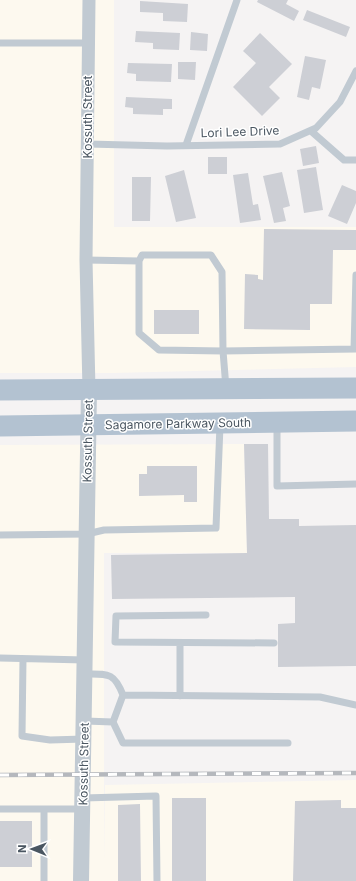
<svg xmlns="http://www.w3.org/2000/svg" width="356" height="881" font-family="Inter,sans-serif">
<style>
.commercial{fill:#fdf9ef}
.building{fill:#cdcfd5}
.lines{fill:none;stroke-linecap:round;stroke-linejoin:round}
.service{stroke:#c1cad2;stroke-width:7}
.minor{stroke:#c1cad2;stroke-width:13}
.tertiary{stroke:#c1cad2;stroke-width:16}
.primary{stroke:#b3c2d1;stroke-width:21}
.rail-casing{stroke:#b5b8bd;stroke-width:4.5}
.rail{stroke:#fff;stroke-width:3;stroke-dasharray:9;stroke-linecap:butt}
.labels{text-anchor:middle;stroke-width:3;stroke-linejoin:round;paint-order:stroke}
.street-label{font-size:12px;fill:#4a5661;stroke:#fff}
</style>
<rect width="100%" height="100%" fill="#f5f3f3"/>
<path class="commercial" d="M0,0h114v227h242v140l-243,6h-113z
M244,444l3,109h-143v311l1,-79 251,-5v101h-356v-436z"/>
<path class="building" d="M258,0h30l-2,4 13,7 -5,10 -37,-19z
M140,1l48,3 -1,18 -24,-1v-8l-23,-1z
M307,10l43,17 -4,10 -43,-17z
M136,31l44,2 -1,17 -26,-1v-6l-18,-1z
M191,32l17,2 -1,17 -17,-1z
M260,33l32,31 -23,23 11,11 -18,18 -29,-29 23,-24 -13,-12z
M305,56l21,4 -6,29 -8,-2 -3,13 -12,-3z
M178,62h18l-1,18 -17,-1z
M128,63l44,1 -1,18 -35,-1v-7l-9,-1z
M126,97l46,2v10h-9v6l-30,-1v-6l-8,-1z
M316,146l3,17 -16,3 -3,-17z
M208,157h19v17h-19z
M316,167l7,43 -19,3 -7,-43z
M184,170l12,48 -20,4 -11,-46z
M282,172l8,34 -7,2 3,13 -12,2 -11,-47z
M248,173l5,32 5,-1 3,16 -21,3 -7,-48z
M132,177h19l-1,44h-18z
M342,185l14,6v12l-9,21 -19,-8z
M264,229l92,1v20h-23l-1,54h-22v26l-66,-1 1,-55 13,1v4l5,1z
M154,310h45v24h-45z
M244,444h24l1,75h30v7l57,-1v141l-78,1v-43l17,-1v-26l-183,2 -1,-44 136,-2z
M147,466h50v36h-13v-7l-45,1v-22h8z
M172,798h34v83h-34z
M341,800v8h15v73h-63l2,-80z
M140,804l1,77h-23v-76z
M0,821h32v46h-32z"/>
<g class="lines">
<path class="service" d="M0,43h88
M311,131l33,29h12
M88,144l79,2 113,-2 36,-16 24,-26 16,-31
M186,145l51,-145
M86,260l53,1v72l20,17 64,1 -1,-79 -11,-17h-69l-3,6
M354,349l2,-74
M226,388l-3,-37 133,-2
M277,424v62l79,-2
M0,535l87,-1 17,-4 112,-2 4,-103
M206,615l-90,1 -1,26 159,1
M0,658l85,2
M23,659l-1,77 28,4 34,-1
M85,674c23,0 29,-2 38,21
M180,696v-53
M85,721l28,1 10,21h165
M113,722l10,-27 197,2 36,8
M83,798l73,-2 1,85
M0,809h83
M44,881v-72"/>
<path class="minor" d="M89,390l-3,-130 3,-260"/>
<path class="tertiary" d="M81,881l8,-491"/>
<path class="primary" d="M0,390l356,-2
M0,426l356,-5"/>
<defs>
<path id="rail" d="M0,775l356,-2"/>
</defs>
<use href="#rail" class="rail-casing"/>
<use href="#rail" class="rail"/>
</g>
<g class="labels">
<g class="street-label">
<text transform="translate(88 117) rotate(-90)" y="4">Kossuth Street</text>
<text transform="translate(240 132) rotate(-2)" y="4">Lori Lee Drive</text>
<text transform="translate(178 424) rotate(-1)" y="4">Sagamore Parkway South</text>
<text transform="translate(88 441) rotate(-89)" y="4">Kossuth Street</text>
<text transform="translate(84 764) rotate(-89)" y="4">Kossuth Street</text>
</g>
</g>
<g transform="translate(32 849) rotate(271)" stroke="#ffffff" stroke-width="3" paint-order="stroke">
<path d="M0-3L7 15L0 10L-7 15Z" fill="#4a5661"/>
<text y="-6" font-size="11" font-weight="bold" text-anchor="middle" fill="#4a5661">N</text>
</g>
</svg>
